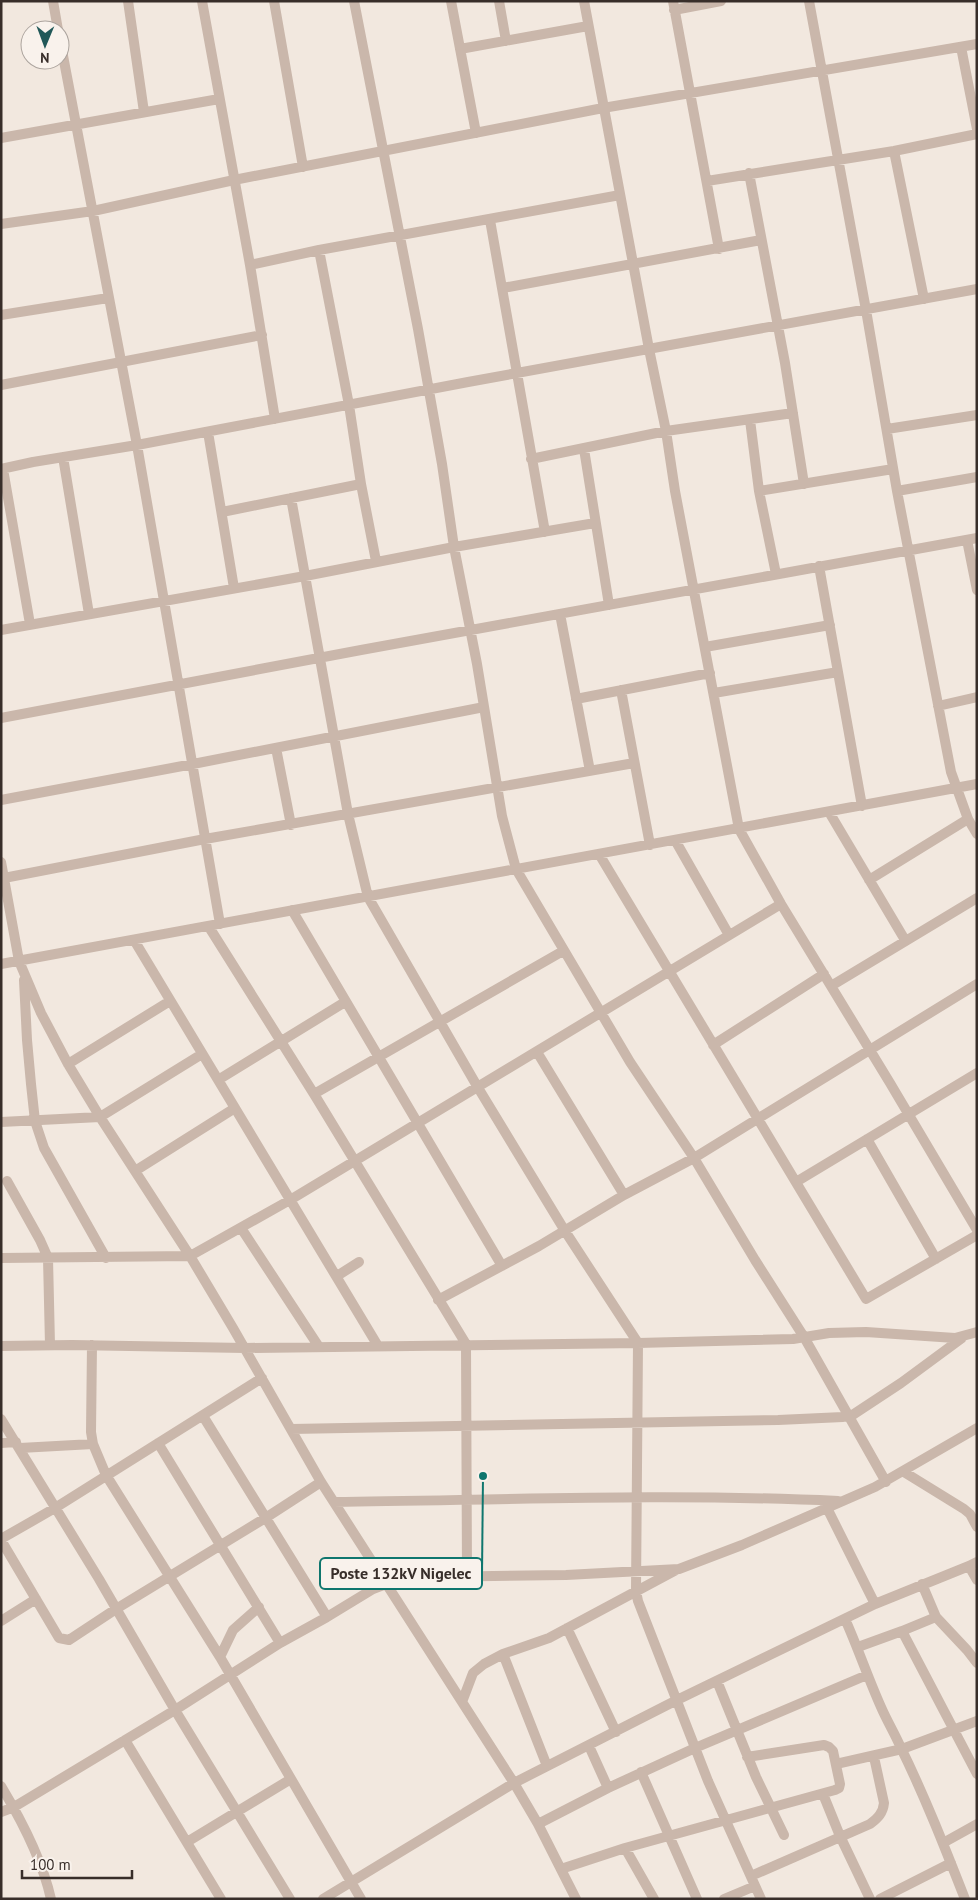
<svg xmlns="http://www.w3.org/2000/svg" width="978" height="1900" font-family="'PT Sans',sans-serif">
<style>
.lines{fill:none;stroke-linecap:round;stroke-linejoin:round}
.minor{stroke:#cab7ab;stroke-width:10}
.leader{fill:none;stroke:#0f766e;stroke-width:2}
.callout-dot{fill:#0f766e;stroke:#f9f2ec;stroke-width:2}
.callout{fill:#f9f2ec;stroke:#0f766e;stroke-width:2}
.callout-label{font-size:16px;text-anchor:middle;font-weight:bold;fill:#382e2a}
</style>
<rect width="100%" height="100%" fill="#f2e8df"/>
<g class="lines">
<path class="minor" d="M53,1l5,29
M128,1l16,111
M202,1l48,264 25,154
M274,1l29,166
M354,1l64,328 24,135 12,83 23,117 25,152 14,53 114,193 64,96 61,102 49,77 82,145
M451,1l25,132
M499,1l7,40
M584,1l65,348 17,82 9,60 64,338 42,75 109,179 87,147
M673,1l46,248
M809,1l57,309 31,181 54,281 17,47 9,15
M674,10l47,-9
M60,40l77,405 83,479
M961,47l16,82
M460,49l128,-23
M1,138l218,-39
M894,151l30,148
M749,173l36,190 19,121
M707,181l187,-30 83,-17
M490,220l55,312
M1,224l92,-13 141,-31 369,-72 374,-64
M319,250l30,155 12,79 15,77
M250,265l69,-15 301,-55
M503,288l258,-48
M1,315l107,-17
M1,385l261,-50
M750,420l9,71 17,83
M887,429l90,-14
M208,432l26,156
M584,449l25,156
M63,457l26,157
M531,459l135,-28 127,-18
M1,469l32,-7 104,-17 331,-63 509,-93
M3,469l27,155
M759,491l134,-22
M897,491l80,-14
M291,498l57,316 20,83 109,189 88,145 73,112 -2,248 2,10 70,180 53,118
M222,512l139,-28
M967,540l10,50
M819,566l43,240
M560,614l30,157
M1,630l304,-54 149,-29 141,-24
M705,647l125,-22
M621,690l29,155
M714,693l124,-21
M576,699l134,-26
M938,706l39,-9
M1,718l360,-68 616,-112
M276,748l15,77
M1,800l192,-36 291,-57
M829,812l76,128
M675,840l54,95
M599,854l267,445 111,-64
M1,862l18,99 22,52 27,51 32,53 90,139 43,72 88,154 193,301 24,41 38,75
M4,878l201,-39 429,-76
M869,880l99,-61
M292,910l210,356
M209,927l105,167 152,250 1,231
M134,940l244,406
M1,964l976,-180
M24,980l3,60 4,44 4,37 9,27 62,110
M831,986l146,-88
M713,1045l111,-71
M537,1052l87,143
M68,1064l102,-63
M218,1080l127,-78
M314,1094l249,-143
M1,1122l99,-5 102,-63
M867,1139l69,120
M135,1171l100,-63
M7,1181l33,59 8,18 2,87
M796,1182l181,-109
M241,1228l78,119
M1,1258l189,-2 100,-56 491,-296
M337,1276l22,-14
M438,1300l101,-54 85,-51 70,-37 283,-174
M92,1345l-1,87 2,12 13,31 114,182 141,242
M1,1346l71,-1 173,3 393,-5 155,-4 36,-6 37,-1 89,6 22,-6
M203,1416l124,201
M1,1419l98,160 76,131 115,189
M291,1429l487,-9 65,-3 11,-3 47,-31 61,-45
M1,1443l15,-1
M158,1443l122,200
M20,1448l73,-4
M904,1472l60,37 6,5 7,13
M334,1502c168,-2 336,-9 504,-1
M827,1508l48,96
M1,1539l54,-31 207,-130
M1,1540l58,98 10,2 47,-31 151,-92 54,-35
M969,1566l8,14
M922,1584l14,33 31,33 10,13
M845,1619c13,29 23,59 36,88 6,14 14,27 20,41 24,49 44,100 64,151
M1,1621l35,-22
M567,1628l49,104
M902,1631l75,143
M858,1647l44,-16 34,-14
M503,1654l44,112
M220,1657l13,-27 26,-23
M717,1681l39,96 28,58
M462,1702l11,-29 11,-9 19,-10 46,-16 127,-68
M125,1740l96,159
M589,1746l19,42
M836,1764l66,-15 75,-28
M641,1772l56,127
M1,1786c21,35 41,73 50,113
M823,1794l17,42 30,63
M1,1812l13,-5 161,-97 105,-67 47,-26 46,-28 13,-5 41,-7 139,-2 113,-6 63,-24 133,-58 102,-59
M538,1824l70,-36 87,-40 172,-73
M187,1842l104,-63
M943,1843l34,-19
M625,1848l29,51
M561,1869l64,-21 210,-58 4,-2 1,-4 -7,-33 -4,-4 -5,-2 -77,12
M751,1876l119,-52c8,-6 13,-11 14,-21l-10,-46
M323,1899l191,-116 163,-83 198,-96 94,-38 8,-4
M724,1899l31,-13
M880,1899l71,-36"/>
</g>
<path class="leader" d="M483 1476L482 1574"/>
<circle class="callout-dot" cx="483" cy="1476" r="5"/>
<rect class="callout" x="320" y="1558" width="162" height="31" rx="5"/>
<g class="callout-label">
<text x="401" y="1579">Poste 132kV Nigelec</text>
</g>
<rect width="978" height="1900" fill="none" stroke="#382e2a" stroke-width="5"/>
<g transform="translate(45 45) rotate(181)"><circle r="24" fill="#f9f2ec" stroke="#aca49e"/>
<path d="M0-4L9 19L0 12L-9 19Z" fill="#215858"/>
<text y="-8" font-size="14" font-weight="bold" text-anchor="middle" fill="#382e2a">N</text>
</g>
<path d="M22 1870v8h110v-8" fill="none" stroke="#382e2a" stroke-width="2.5"/>
<text x="30" y="1870" font-size="15" fill="#382e2a" stroke="#f9f2ec" stroke-width="4" paint-order="stroke">100 m</text>
</svg>
